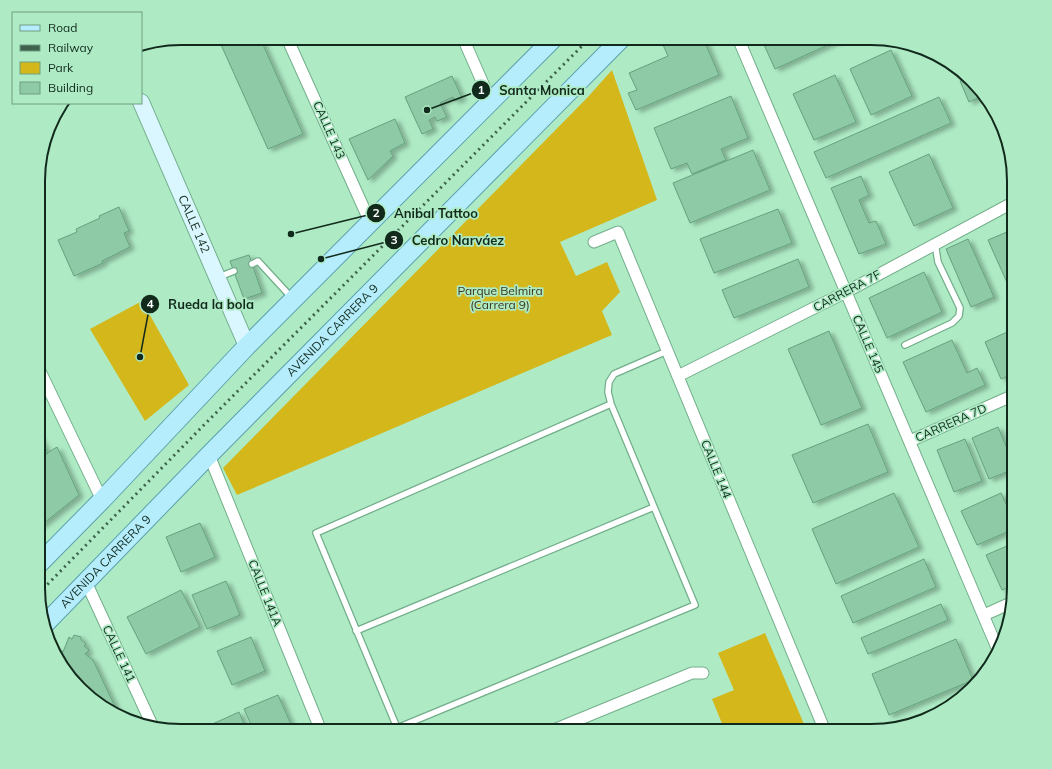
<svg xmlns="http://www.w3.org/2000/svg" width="1052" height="769" font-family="Mulish,sans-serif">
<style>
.green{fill:#d4b71b}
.building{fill:#8ecaa5;stroke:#66a17e;filter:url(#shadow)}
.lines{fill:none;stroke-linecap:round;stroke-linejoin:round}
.lane-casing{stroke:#73ae8b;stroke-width:8}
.street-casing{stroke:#73ae8b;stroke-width:13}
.secondary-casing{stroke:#73ae8b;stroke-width:18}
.primary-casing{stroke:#5ba1ac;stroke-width:20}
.lane{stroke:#fff;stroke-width:5.5}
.street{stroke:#fff;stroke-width:11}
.secondary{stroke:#daf6fe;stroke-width:16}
.primary{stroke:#b5edfc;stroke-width:18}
.rail{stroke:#3f624d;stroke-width:3;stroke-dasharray:2 4;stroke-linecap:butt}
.labels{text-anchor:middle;stroke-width:3.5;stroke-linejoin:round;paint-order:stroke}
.street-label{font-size:12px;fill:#122a1c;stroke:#aeebc5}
.park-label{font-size:12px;fill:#3a351e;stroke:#aeebc5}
.rim{fill:none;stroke:#122a1c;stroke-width:2}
.leader{fill:none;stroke:#122a1c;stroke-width:1.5}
.callout-dot{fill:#122a1c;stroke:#aeebc5;stroke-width:1.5}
.mark-label{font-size:12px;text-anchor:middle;font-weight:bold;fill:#fff}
.callout-label{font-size:13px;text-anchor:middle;font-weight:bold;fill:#122a1c;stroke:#aeebc5;stroke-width:3.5;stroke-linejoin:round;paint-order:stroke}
</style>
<defs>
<filter id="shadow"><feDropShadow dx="4.5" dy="2.5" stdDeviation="2" flood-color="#0004"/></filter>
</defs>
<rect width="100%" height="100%" fill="#aeebc5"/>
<path class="green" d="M612,70l45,130 -97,42 16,34 31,-14 13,30 -18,19 10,24 -375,160 -14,-27 364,-370z
M142,301l47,84 -44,36 -55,-92z
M765,633l42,98h-82l-13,-32 22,-9 -16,-37z"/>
<path class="building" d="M218,38h42l43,96 -35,15z
M660,38h43l16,37 -83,35 -8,-17 9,-3 -8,-17 39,-17z
M761,38h82l-68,31z
M891,50l21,46 -41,19 -21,-46z
M835,75l21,47 -42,18 -21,-46z
M452,76l10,22 -7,3 -2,-4 -13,6 7,14 -10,4 -2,-4 -6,3 4,9 -11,5 -17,-37z
M967,78l15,18 -13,6 -9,-21z
M731,96l17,42 -27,11 5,11 -34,14 -5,-11 -16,6 -17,-41z
M939,97l12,26 -125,55 -12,-26z
M395,119l10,24 -15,8 3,5 -25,24 -19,-41z
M753,150l17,40 -80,33 -17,-40z
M929,154l24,54 -39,18 -25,-54z
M861,176l8,19 -10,5 10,23 7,-2 10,23 -27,10 -28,-66z
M119,207l10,24 -5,2 6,14 -28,14 1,2 -29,13 -16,-36 19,-8 -1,-3 24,-11 -1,-2z
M778,209l14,34 -78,30 -14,-34z
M1014,229v69l-26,-58z
M968,239l26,58 -23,10 -25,-58z
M249,255l13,38 -18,6 -14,-38z
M798,259l11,28 -75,31 -12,-28z
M924,272l18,40 -55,26 -18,-40z
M1014,329v44l-13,6 -16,-37z
M829,331l33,77 -41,17 -33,-76z
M952,340l15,33 10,-5 8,17 -59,27 -23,-50z
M868,424l20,48 -75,31 -21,-48z
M998,427l16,38v4l-25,10 -17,-41z
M39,435l9,18 -9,4z
M965,439l17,42 -28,11 -17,-42z
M57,447l22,48 -40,32v-69z
M894,493l25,54 -83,37 -24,-55z
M1001,493l13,28v8l-37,16 -16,-34z
M200,523l15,34 -34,15 -15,-35z
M1014,543v42l-12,5 -16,-35z
M924,559l12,28 -83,36 -12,-27z
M226,581l14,34 -33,14 -15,-34z
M181,590l19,37 -54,27 -19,-37z
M941,604l7,16 -80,34 -7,-16z
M74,635l7,2v3l5,4 -2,2 5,4 -4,4 8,6 26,55 -25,-14 -37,-42 -3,-9 1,-2 8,4 6,-15 3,2z
M251,637l14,34 -33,14 -15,-34z
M956,639l17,41 -84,35 -17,-41z
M278,695l15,34 -5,2h-34l-10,-22z
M239,712l8,19h-50z"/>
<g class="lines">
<defs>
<path id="lane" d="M252,264l6,-3 34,37
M219,277l15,-6
M905,345l47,-22 7,-7 1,-8 -22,-46 -3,-19
M356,631l298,-124
M397,728l298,-123 -84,-201 -3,-12 1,-10 5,-8 53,-23
M398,730l-82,-197 295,-129"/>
<path id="street" d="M287,38l83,184
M463,38l28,64
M738,38l260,612
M594,242l24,-10 207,499
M39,369l63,131
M678,376l168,-84 168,-90
M910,441l104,-46
M209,455l112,276
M86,582l67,145
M984,615l29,-13
M551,731l141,-58h11"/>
<g id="secondary">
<path id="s1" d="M141,102l106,244"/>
</g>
<g id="primary">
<path d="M39,564l63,-64 145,-154 307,-308"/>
<path id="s2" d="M45,624l164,-169 413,-417"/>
</g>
</defs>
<use href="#lane" class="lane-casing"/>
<use href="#street" class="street-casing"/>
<use href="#secondary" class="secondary-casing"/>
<use href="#primary" class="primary-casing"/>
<use href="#lane" class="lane"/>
<use href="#street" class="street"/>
<use href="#secondary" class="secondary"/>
<use href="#primary" class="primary"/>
<path class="rail" d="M39,593l162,-165 389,-390"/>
</g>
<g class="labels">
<g class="street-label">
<text transform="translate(329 130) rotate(66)" y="4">CALLE 143</text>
<text dy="4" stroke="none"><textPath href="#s1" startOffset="133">CALLE 142</textPath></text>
<text transform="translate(847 291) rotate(-28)" y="4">CARRERA 7F</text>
<text dy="4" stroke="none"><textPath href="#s2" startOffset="411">AVENIDA CARRERA 9</textPath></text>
<text transform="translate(868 344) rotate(67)" y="4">CALLE 145</text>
<text transform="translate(951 423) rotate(-24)" y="4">CARRERA 7D</text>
<text transform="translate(716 469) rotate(68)" y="4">CALLE 144</text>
<text dy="4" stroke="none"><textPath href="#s2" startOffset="87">AVENIDA CARRERA 9</textPath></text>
<text transform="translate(265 593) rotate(68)" y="4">CALLE 141A</text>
<text transform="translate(119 654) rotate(65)" y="4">CALLE 141</text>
</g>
<g class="park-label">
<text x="500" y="295">Parque Belmira<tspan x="500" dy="14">(Carrera 9)</tspan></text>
</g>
</g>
<path d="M0 0H1052V769H0ZM181 45H871A136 136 0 0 1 1007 181V588A136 136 0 0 1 871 724H181A136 136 0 0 1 45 588V181A136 136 0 0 1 181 45Z" fill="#aeebc5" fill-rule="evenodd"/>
<path class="rim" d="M181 45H871A136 136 0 0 1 1007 181V588A136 136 0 0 1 871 724H181A136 136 0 0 1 45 588V181A136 136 0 0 1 181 45Z"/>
<path class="leader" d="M427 110L481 90M291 234L376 213M321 259L394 240M140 357L150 304"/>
<g class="callout-dot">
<circle cx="427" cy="110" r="4"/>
<circle cx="291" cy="234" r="4"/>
<circle cx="321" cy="259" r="4"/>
<circle cx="140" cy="357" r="4"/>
<circle cx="481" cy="90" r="10"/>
<circle cx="376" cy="213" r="10"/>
<circle cx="394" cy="240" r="10"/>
<circle cx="150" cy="304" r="10"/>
</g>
<g class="mark-label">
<text x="481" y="94">1</text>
<text x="376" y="217">2</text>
<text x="394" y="244">3</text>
<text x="150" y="308">4</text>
</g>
<g class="callout-label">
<text x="542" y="95">Santa Monica</text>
<text x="436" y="218">Anibal Tattoo</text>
<text x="458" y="245">Cedro Narváez</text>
<text x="211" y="309">Rueda la bola</text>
</g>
<rect x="12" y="12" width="130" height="92" fill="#aeebc5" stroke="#709e81"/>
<rect x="20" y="25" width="20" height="6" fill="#b5edfc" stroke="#709e81"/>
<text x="48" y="32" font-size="12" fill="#122a1c">Road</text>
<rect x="20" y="45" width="20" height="6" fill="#3f624d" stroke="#709e81"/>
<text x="48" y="52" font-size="12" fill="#122a1c">Railway</text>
<rect x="20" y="62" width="20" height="12" fill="#d4b71b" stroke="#709e81"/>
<text x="48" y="72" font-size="12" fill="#122a1c">Park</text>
<rect x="20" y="82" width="20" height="12" fill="#8ecaa5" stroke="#709e81"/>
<text x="48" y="92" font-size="12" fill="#122a1c">Building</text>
</svg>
